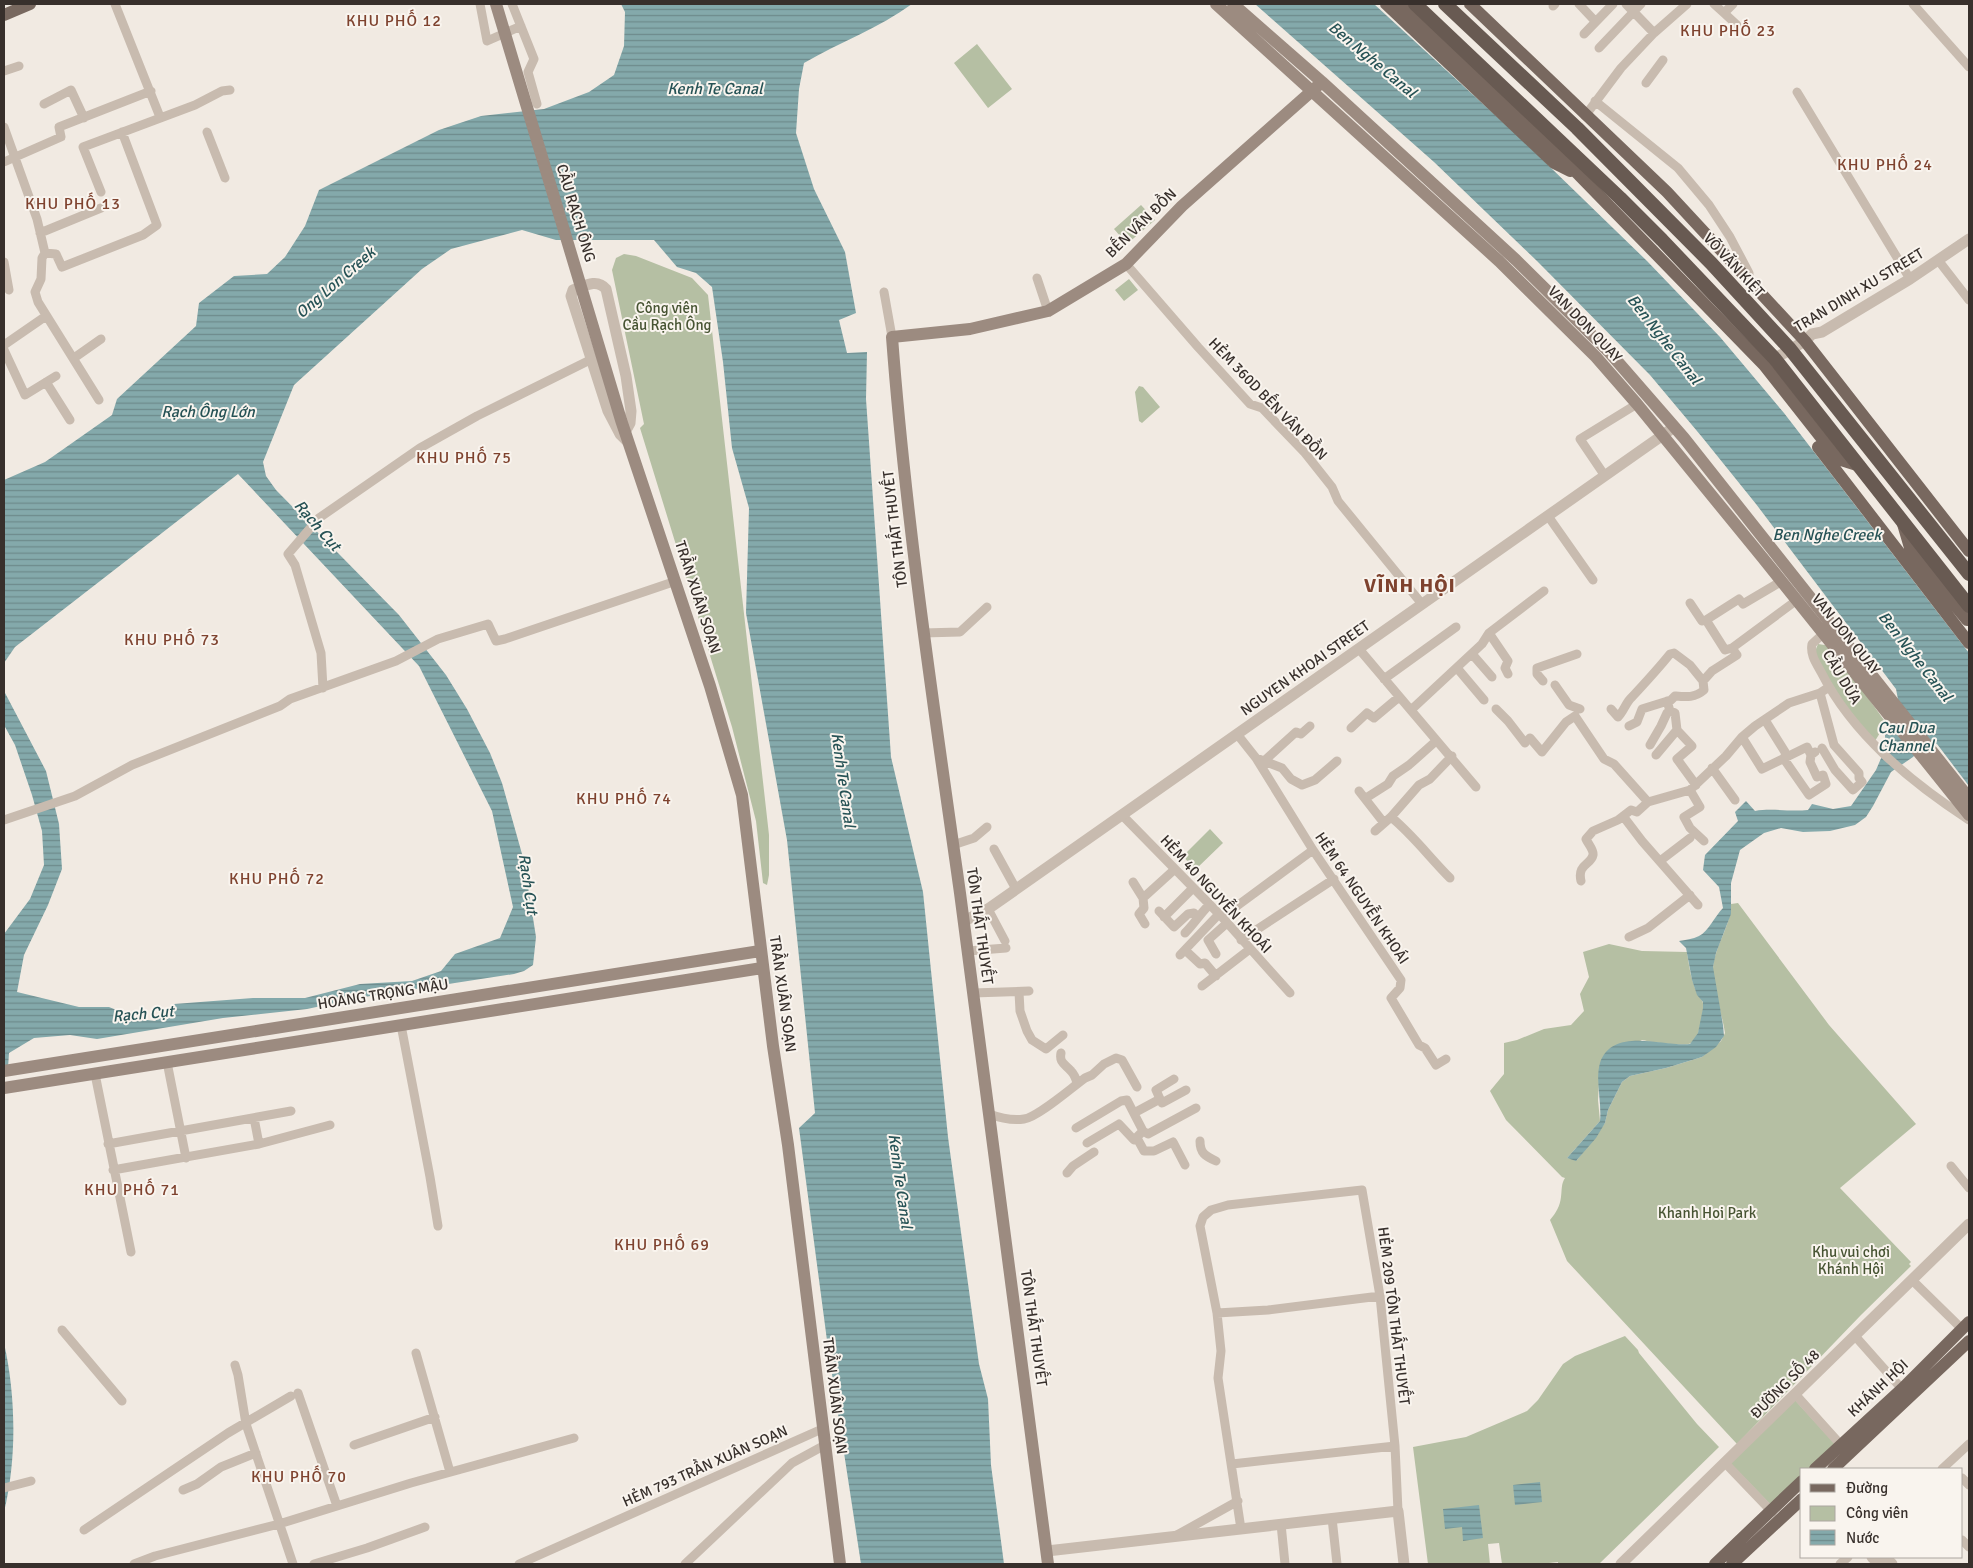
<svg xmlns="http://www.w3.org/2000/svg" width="1973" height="1568" font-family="Signika,sans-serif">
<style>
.green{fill:#b5bfa3}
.water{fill:url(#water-rules)}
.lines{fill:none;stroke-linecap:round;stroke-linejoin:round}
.minor{stroke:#c8bbaf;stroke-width:9}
.tertiary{stroke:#c8bbaf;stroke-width:11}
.secondary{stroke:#9c8b80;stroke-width:12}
.primary{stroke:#78685f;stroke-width:12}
.trunk{stroke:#685a52;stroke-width:14}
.labels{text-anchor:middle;stroke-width:4;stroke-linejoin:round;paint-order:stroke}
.street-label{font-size:15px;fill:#38302c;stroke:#f9f4ee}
.park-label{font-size:15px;fill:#475433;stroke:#f9f4ee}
.neighbourhood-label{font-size:16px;letter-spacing:1px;fill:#7e422e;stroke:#f9f4ee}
.water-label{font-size:16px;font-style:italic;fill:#265255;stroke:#f9f4ee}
.district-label{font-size:20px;font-weight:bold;letter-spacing:1px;fill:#7e422e;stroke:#f9f4ee}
</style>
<defs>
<pattern id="water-rules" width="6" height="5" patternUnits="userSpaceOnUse" patternTransform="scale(1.25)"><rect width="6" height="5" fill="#84a9ab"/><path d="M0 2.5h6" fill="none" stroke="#6d8a8b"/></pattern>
</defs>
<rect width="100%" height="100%" fill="#f1eae2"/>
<path class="green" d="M977,44l35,45 -24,19 -34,-45z
M1141,205l14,15 -28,24 -13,-15z
M624,254l12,2 56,22 16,17 61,540v40l-2,10 -4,-2 -7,-62 -24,-94 -92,-299 4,-4 -32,-154 4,-12z
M1129,279l9,11 -14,11 -9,-11z
M1139,386l4,1 17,20 -18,16 -3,-2 -4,-29z
M1818,644l13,2 55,77 -11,18 -25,-27 -36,-60z
M1210,829l13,14 -28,27 -12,-14z
M1738,903l91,122 87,99 -76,64 71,74 -2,2 2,2 -50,49 -124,129 -170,-183 -17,-41c6,-7 10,-14 11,-23 1,-7 0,-13 4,-19l-3,-1 -56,-57 -16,-29 14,-17v-31l13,-3 27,-11 27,-4 13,-14 -4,-17 9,-17 -6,-25 26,-8 33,7 45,1c2,14 4,28 10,41 1,4 5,6 6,10 1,6 -1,13 -2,19 -2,7 -3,17 -10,21 -6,4 -40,-1 -49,-3l-42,24 -2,36 2,21 -33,37 10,2 28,-37 3,-13 14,-28 8,-6 36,-8 36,-11 19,-16 4,-8c-3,-21 -13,-44 -12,-65 2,-23 18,-42 18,-64z
M1625,1336l13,14 1,3 58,71 22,23 -120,117h-41v-2l-18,2h-38l-3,-21 -11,1 2,20h-62l-15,-117 53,-10 61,-26 11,-11 25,-36 12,-8z
M1794,1399l43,47 -24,23h-11v11l-28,28 -44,-45z"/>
<path class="water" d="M621,4h291c-33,24 -72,38 -108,59l-5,26 -3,44 18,56 31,63 11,61 -17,7 8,33 20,-1 -1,47 25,358 32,135 25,245 31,227 9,35 3,66 13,99h-143l-33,-216 -29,-220 16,-15 -28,-273 -41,-227 3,-105 -17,-60 -9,-86 -11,-75 -16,-14 -19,-6 -23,-27h-98l-34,-10 -71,19 -29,20 -128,116 -31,77 3,14 10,14 123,125 47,60 21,34 23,44 12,30 22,78 12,76 -3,28 -9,6 -10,3 -150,23 -57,12 -84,9 -126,21 -27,-4 -36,3 -25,15 -1,15 -4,8v-142l26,-35 14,-34 -2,-34 -10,-36 -17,-50 -11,-20v-34l42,80 13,53 3,45 -14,36 -24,50 -7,37 62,15h30l30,12 16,2 19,-17 79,-6h52l55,-14 52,-3 29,-10 14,-17 45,-16 13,-31 -21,-96 -73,-145 -181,-192 -223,173 -11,16v-183l41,-18 67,-47 5,-16 79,-73 3,-23 35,-27 33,-2 18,-17 20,-31 14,-36 120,-60 42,-14 63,-7 45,-17 25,-17 10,-29 1,-34z
M1255,4h119l145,133 128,124 73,76 64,76 185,240v133l-32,-42 -13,1 -11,12 -22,15 -18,34 -7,11 -11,8 -25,6 -27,1 -22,-4 -17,5 -24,17 -9,33v31l-15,39 -3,14 10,58 1,11 -8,11 -14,10 -36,11 -36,8 -8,6 -14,28 -3,13 -9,15 -20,23 -9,-3 33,-37c2,-18 -5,-41 0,-58 12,-37 64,-16 90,-19l8,-11 5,-25v-6l-6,-7 -5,-15 -6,-32 -7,-7c6,-1 14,-2 20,-5 9,-4 16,-20 24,-28l-4,-21 -16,-17 2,-15 33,-34 -3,-9 11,-11 9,10c17,-3 35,1 53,-1l4,-6 21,5 18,-3 25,-36 9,-21v-15l15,-24 -4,-21 -140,-185 -54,-67 -52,-62 -113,-114 -103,-99z
M4,1343c12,53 13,116 0,169z
M1540,1482l2,20 -27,3 -2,-20z
M1479,1505l4,33 -20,3 -1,-14 -17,2 -2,-20z"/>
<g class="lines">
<path class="minor" d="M115,4l45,113
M480,4l7,37 34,-15
M512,4l22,55 -6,13 9,32
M1579,4l16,17
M1626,4l28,29
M1714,4l10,9 9,-9
M1913,4l56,63
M1553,6l2,-2
M1724,13l13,12
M1584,34l29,-30
M1599,48l42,-44
M4,71l15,-5
M1646,83l17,-23
M1797,92l113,187
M1595,101l83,67 31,37 21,32 19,36v8
M44,104l27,-14 13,28
M1585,116l36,-48 33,-35 33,-29
M4,127l33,92 8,34 -3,5 -1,21 -6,13 3,10 61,98
M207,132l18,46
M4,162l57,-25 -2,-10 92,-36
M101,192l-18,-45 112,-42 27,-14 8,-1
M40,233l61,-25
M45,253l11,1 6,13 81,-32 14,-10 -35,-93
M1938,260l31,40
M4,262l5,28
M1126,264l72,83 52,57 12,4 43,45 27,34 6,14 84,103
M1037,278l11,33
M884,292l8,45
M4,345l42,-29
M4,350l21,45 31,-19
M74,358l27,-19
M46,382l24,38
M1605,476l-25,-37 57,-35
M1548,516l45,64
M1690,603l12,18 4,-1 19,30 7,-2
M1706,620l33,-21 4,5 39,-23
M923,633l37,-1 27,-25
M1489,633l19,28 -3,7 3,6
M1824,633l-12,11c-2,11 4,19 9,28 32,63 90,110 148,148
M1359,649l117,138
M1472,654l20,23
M1457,668l27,32
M1384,679l72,-52
M1543,681l-6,-7v-6l40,-14
M1555,685l14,20 11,4
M323,688l-2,-35 -26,-88 -7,-11 31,-36 101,-70 57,-32 113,-56
M1820,693l14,52 25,28v5l3,4 -9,8 -18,-20 -13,-22
M1667,701l3,10 5,2 2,17 15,16 -15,13 19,26
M1496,709l12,12 17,22
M1611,709l7,8c6,-6 8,-15 14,-20 13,-14 26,-28 38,-43l4,-1 16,12 13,16
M1411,710l71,-66 7,-11 55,-42
M1765,720l20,32 1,10 23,33 17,-11 -3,-9 -6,2 -7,-15 1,-7
M1629,726l8,-4 5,-13 29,-9 4,-4c11,1 20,2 29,-6l-1,-9 9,-10 25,-16 -5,-7 65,-48
M1351,728l16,-15 7,5 25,-21
M1237,734l19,24 57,92 88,130 -1,8 -9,10 28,47 6,3 11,17 10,-6
M1742,737l20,32 45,-22 4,8 4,-3
M1530,738l12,14 24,-30 9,-6 29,43 10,5 34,38
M1650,745l11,-19 6,-13 3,-2
M1656,755l21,-25
M1256,758l26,10 9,11 11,6 13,-5 22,-19
M1264,761l32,-29 5,2 9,-8
M1712,768l23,32
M1690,790l10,17 -16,10 6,11 14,13
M1359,791l25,32
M1366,798l22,-14 5,-8 16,-11 27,-24
M1122,815l100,102 68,76
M1623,816l19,25 56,64
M1391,817c22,18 39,41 59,61
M4,820l71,-24 57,-31 148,-59 10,-7 106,-38 42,-22 50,-15 8,17 9,-2 171,-58
M1375,831l16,-14 28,-32 11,-6 22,-23
M953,845l21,-7 13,-11
M994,849l22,40
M1660,861l30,-23
M1581,881c-4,-17 10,-16 12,-26 1,-5 -5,-11 -7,-16l7,-8 25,-11 13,-10 6,2 11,-10 42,-12 36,-34 16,-19 13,-11 34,-23 31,-10 9,-6
M1133,882l10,16 1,10 -5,6 6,10
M1143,898l32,-29
M988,909l17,32
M1159,911l15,16 14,-13 6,-1 3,4
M1164,917l29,-29
M1222,917l91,-67
M1185,933c9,-9 15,-19 24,-28
M1629,937l19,-9 42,-33
M1241,940l93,-61
M1185,950l15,14 5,-1 11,13
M968,951l38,-3
M1216,954l-8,-14 19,-17
M1180,955l39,-41
M1202,986l48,-37
M1019,992l1,19 7,20 5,9 14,9 17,-14
M973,993l56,-2
M401,1025l29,152 8,49
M1061,1053c-2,10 4,11 10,18 3,3 5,8 6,12
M167,1062l19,96
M95,1074l36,178
M1160,1099l-4,-9 18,-11
M1134,1113l26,-14 2,4 24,-13
M989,1114c11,4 22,7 35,5 14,-2 47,-31 61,-41l7,-3 12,-11 12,-6 6,2 15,27
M254,1118l5,26
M1076,1128l45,-27 6,-1 16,31 5,3 48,-26
M1137,1138l7,13h10l19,-9 12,23
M1200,1141c0,12 5,15 16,20
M1087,1143l32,-19 15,16 9,-9
M108,1144l183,-33
M1951,1166l18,22
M113,1170l146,-26 71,-19
M1067,1173l6,-7 21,-14
M1912,1280l50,49
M1217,1313l51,-3 112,-14
M62,1330l60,71
M1855,1336l47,53
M416,1353l34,119
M235,1365l3,10 8,49 47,140
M298,1393l39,113
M1796,1395l45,50
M354,1445l81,-28
M1232,1464l163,-18
M1726,1464l46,48
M1942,1469l27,-25
M1962,1478l7,7
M4,1488l27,-7
M183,1490l14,-6 24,-17 35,-14
M1332,1518l5,46
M1281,1524l4,40
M1241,1529l-23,-151 3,-27 -4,-38 -17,-87 3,-9 8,-7 17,-5 134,-15 18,106 15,150 3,65
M84,1530l144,-97 63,-37
M1177,1535l61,-34
M1962,1540l7,7
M134,1564l21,-8 124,-32 132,-41 163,-45
M314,1564l53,-16 58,-21
M519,1564l303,-135
M685,1564l107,-101 33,-18
M1840,1564l8,-7"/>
<path class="tertiary" d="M1767,363l38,-22 7,-7 10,-2 88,-53 59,-40
M625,432l5,-9 1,-12 -5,-35 -20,-87c-9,-11 -22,-3 -33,1l-2,6 37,115 12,23 7,7
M964,921l24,-12 682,-479
M1047,1551l351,-40 6,53
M1872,1557l7,7
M1885,1557l7,7
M1621,1564l348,-340"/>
<path class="secondary" d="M496,4l125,416 89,266 32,109 31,251 15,99 52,419
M1216,4l283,257 97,96 41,47 125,153 207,258
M1233,4l89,78 194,178 94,93 74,85 285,360
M4,1071l756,-120
M4,1088l758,-120
M1048,1564c-29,-224 -58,-448 -88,-671 -26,-185 -54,-370 -68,-556l78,-8 78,-18 78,-47 56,-58 140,-124"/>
<path class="primary" d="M1386,4l168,159 16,8
M1399,4l47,42 133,129 185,190 74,94 22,7
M1470,4l197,188 138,149 164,210
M4,15l26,-11
M1818,447l151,196
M1903,524l8,27 56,69h2
M1815,1469l87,-80 67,-67
M1833,1469l136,-128
M1715,1564l87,-83
M1732,1564l70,-65"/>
<path class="trunk" d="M1415,4l205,194 42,42 113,119 194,247
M1445,4l132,124 134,135 45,49 34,37 179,225"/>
</g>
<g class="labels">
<g class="street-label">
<text transform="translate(576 213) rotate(73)" y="5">CẦU RẠCH ÔNG</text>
<text transform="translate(1141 223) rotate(-44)" y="5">BẾN VÂN ĐỒN</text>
<text transform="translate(1734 265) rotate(47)" y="5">VÕ VĂN KIỆT</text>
<text transform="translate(1859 290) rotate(-31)" y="5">TRAN DINH XU STREET</text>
<text transform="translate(1585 324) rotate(46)" y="5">VAN DON QUAY</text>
<text transform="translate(1268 399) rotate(46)" y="5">HẺM 360D BẾN VÂN ĐỒN</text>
<text transform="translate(895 529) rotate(-97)" y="5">TÔN THẤT THUYẾT</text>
<text transform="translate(698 597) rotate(72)" y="5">TRẦN XUÂN SOẠN</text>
<text transform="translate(1846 634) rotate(51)" y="5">VAN DON QUAY</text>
<text transform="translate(1305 668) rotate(-35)" y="5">NGUYEN KHOAI STREET</text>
<text transform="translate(1842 677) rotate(59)" y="5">CẦU DỪA</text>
<text transform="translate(1216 894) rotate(47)" y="5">HẺM 40 NGUYỄN KHOÁI</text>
<text transform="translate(1362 898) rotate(56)" y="5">HẺM 64 NGUYỄN KHOÁI</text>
<text transform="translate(980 926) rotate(82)" y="5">TÔN THẤT THUYẾT</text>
<text transform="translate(383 994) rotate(-9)" y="5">HOÀNG TRỌNG MẬU</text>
<text transform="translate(783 994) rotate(82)" y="5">TRẦN XUÂN SOẠN</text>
<text transform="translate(1394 1316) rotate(83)" y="5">HẺM 209 TÔN THẤT THUYẾT</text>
<text transform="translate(1034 1328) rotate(82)" y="5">TÔN THẤT THUYẾT</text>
<text transform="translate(1785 1384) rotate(-45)" y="5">ĐƯỜNG SỐ 48</text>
<text transform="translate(1878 1388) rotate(-43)" y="5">KHÁNH HỘI</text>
<text transform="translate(835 1396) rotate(83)" y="5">TRẦN XUÂN SOẠN</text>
<text transform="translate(705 1466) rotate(-24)" y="5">HẺM 793 TRẦN XUÂN SOẠN</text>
</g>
<g class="park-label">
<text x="667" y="313">Công viên<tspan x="667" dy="17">Cầu Rạch Ông</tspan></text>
<text x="1707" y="1218">Khanh Hoi Park</text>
<text x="1851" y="1257">Khu vui chơi<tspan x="1851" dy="17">Khánh Hội</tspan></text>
</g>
<g class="neighbourhood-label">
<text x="394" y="26">KHU PHỐ 12</text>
<text x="1728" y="36">KHU PHỐ 23</text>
<text x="1885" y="170">KHU PHỐ 24</text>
<text x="73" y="209">KHU PHỐ 13</text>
<text x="464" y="463">KHU PHỐ 75</text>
<text x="172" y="645">KHU PHỐ 73</text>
<text x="624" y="804">KHU PHỐ 74</text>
<text x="277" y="884">KHU PHỐ 72</text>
<text x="132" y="1195">KHU PHỐ 71</text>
<text x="662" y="1250">KHU PHỐ 69</text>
<text x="299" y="1482">KHU PHỐ 70</text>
</g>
<g class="water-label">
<text transform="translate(1373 59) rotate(40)" y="6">Ben Nghe Canal</text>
<text x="715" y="94">Kenh Te Canal</text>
<text transform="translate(335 282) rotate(-41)" y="6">Ong Lon Creek</text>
<text transform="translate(1665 339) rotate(52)" y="6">Ben Nghe Canal</text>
<text x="208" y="417">Rạch Ông Lớn</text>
<text transform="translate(318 525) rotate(49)" y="6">Rạch Cụt</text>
<text x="1827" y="540">Ben Nghe Creek</text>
<text transform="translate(1916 656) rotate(52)" y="6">Ben Nghe Canal</text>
<text x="1906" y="733">Cau Dua<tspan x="1906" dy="18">Channel</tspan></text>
<text transform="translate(844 780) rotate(82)" y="6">Kenh Te Canal</text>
<text transform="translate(529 884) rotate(82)" y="6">Rạch Cụt</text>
<text transform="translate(143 1013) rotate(-5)" y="6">Rạch Cụt</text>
<text transform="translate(901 1181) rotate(82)" y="6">Kenh Te Canal</text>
</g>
<g class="district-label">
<text x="1410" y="592">VĨNH HỘI</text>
</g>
</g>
<rect width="1973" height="1568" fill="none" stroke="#38302c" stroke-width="10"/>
<rect x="1800" y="1468" width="162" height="90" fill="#f9f4ee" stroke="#aca6a0"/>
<rect x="1810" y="1484" width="25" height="8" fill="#78685f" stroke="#aca6a0"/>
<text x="1846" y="1493" font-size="15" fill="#38302c">Đường</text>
<rect x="1810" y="1506" width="25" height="15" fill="#b5bfa3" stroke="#aca6a0"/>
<text x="1846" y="1518" font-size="15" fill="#38302c">Công viên</text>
<rect x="1810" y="1530" width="25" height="15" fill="url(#water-rules)" stroke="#aca6a0"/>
<text x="1846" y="1543" font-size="15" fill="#38302c">Nước</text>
</svg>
